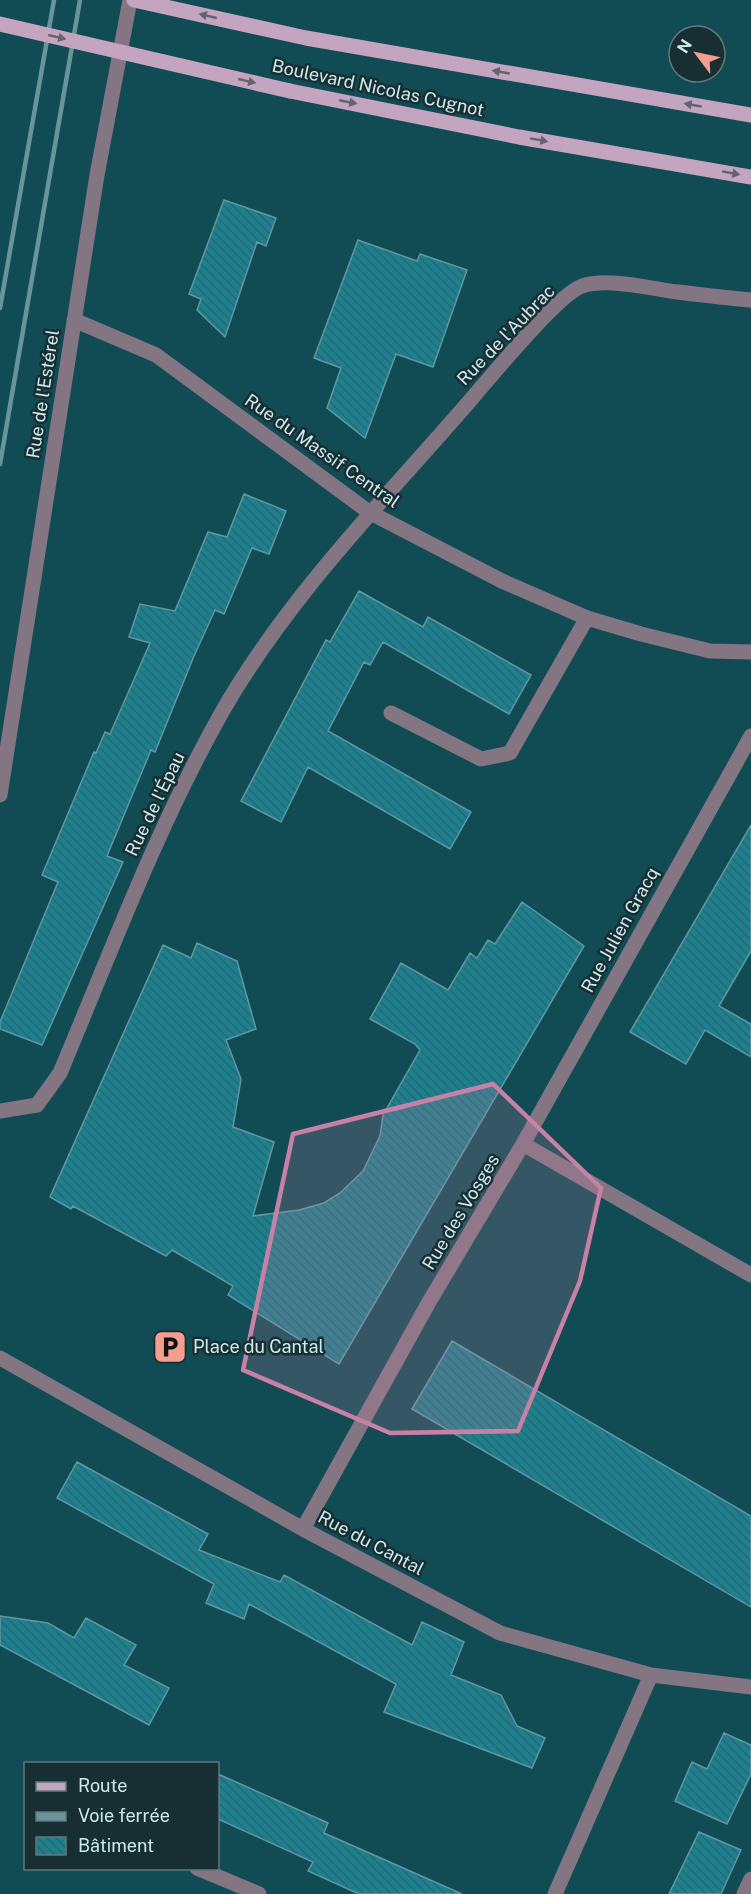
<svg xmlns="http://www.w3.org/2000/svg" width="751" height="1894" font-family="'Public Sans',sans-serif">
<style>
.building{fill:url(#building-back-hatch);stroke:#6197a1;stroke-width:1.5}
.lines{fill:none;stroke-linecap:round;stroke-linejoin:round}
.minor{stroke:#847582;stroke-width:15}
.major{stroke:#c3a5bf;stroke-width:15}
.rail{stroke:#68959c;stroke-width:4.5}
.major-bridge{stroke:#c3a5bf;stroke-width:15}
.oneway{fill:#646471}
.marked{fill:#c881a5;fill-opacity:0.2;stroke:#c881a5;stroke-width:4.5;stroke-linejoin:round}
.labels{text-anchor:middle;stroke-width:5;stroke-linejoin:round;paint-order:stroke}
.street-label{font-size:18px;fill:#ceeaef;stroke:#172e32}
.poi-label{font-size:18px;fill:#ceeaef;stroke:#172e32;text-anchor:start}
</style>
<defs>
<pattern id="building-back-hatch" width="6" height="6" patternUnits="userSpaceOnUse" patternTransform="scale(1.5)"><rect width="6" height="6" fill="#1d808f"/><path d="M-1 5l2 2M0 0l6 6M5-1l2 2" fill="none" stroke="#2c666f"/></pattern>
</defs>
<rect width="100%" height="100%" fill="#114c55"/>
<path class="building" d="M224,200l52,18 -10,28 -9,-4 -32,95 -28,-27 4,-11 -12,-5z
M358,240l59,21 3,-7 47,16 -34,97 -37,-13 -31,84 -38,-30 14,-40 -27,-10z
M244,494l42,17 -17,43 -17,-6 -28,66 -9,-4 -21,46 -39,96 -4,-2 -44,106 16,6 -81,183 -42,-16v-7l58,-140 -16,-7 52,-123 2,1 9,-21 5,2 40,-91 -21,-6 11,-33 35,7 33,-79 19,5z
M359,591l64,36 5,-10 103,58 -22,39 -126,-72 -13,23 -6,-3 -36,69 143,81 -21,37 -142,-82 -27,55 -40,-21 85,-161 4,2z
M751,825v126l-32,55 32,18v33l-46,-27 -19,34 -56,-32z
M522,902l62,44 -245,418 -111,-69 5,-9 -61,-36 -6,6 -93,-50 -2,3 -21,-12 113,-252 28,13 6,-15 40,18 19,68 -30,11 15,39 -8,48 41,15 -21,74 46,-6 25,-7 16,-10 23,-22 17,-35 3,-21 37,-65 -5,-6 -45,-25 31,-56 47,27 22,-37 7,5 11,-18 7,4z
M452,1341l299,175v91l-339,-198z
M77,1462l131,72 -9,16 81,32 4,-7 128,70 10,-23 42,20 -13,33 50,20 16,31 28,12 -13,30 -148,-56 12,-28 -147,-80 -5,15 -38,-16 8,-19 -157,-86z
M0,1616l48,7 26,15 12,-20 50,27 -12,20 45,23 -20,37 -149,-80z
M724,1733l27,12v29l-24,50 -52,-23 17,-39 15,7z
M218,1774l110,49 -4,10 138,61h-103l-51,-23 5,-9 -95,-43z
M699,1832l42,18 -20,44h-52z"/>
<g class="lines">
<path class="minor" d="M74,320l82,35 213,157 133,69 85,37 54,16 69,17 41,1
M391,713l90,46 29,-6 77,-135
M0,795l97,-620 33,-175
M0,1111l37,-6 23,-32c51,-121 97,-246 162,-361 66,-115 160,-210 246,-309 21,-24 89,-108 114,-117 25,-9 70,3 96,6 24,3 49,6 73,8
M523,1144l228,-408
M0,1358l303,171 197,104 151,42 100,12
M303,1529l126,-227 94,-158 228,131
M197,1868l62,26
M555,1894l96,-219
M744,1894l7,-15"/>
<path class="major" d="M134,0l172,38 445,77
M290,91l229,46 232,40"/>
<path class="rail" d="M0,308l54,-308
M0,464l80,-464"/>
<path class="major-bridge" d="M0,24l290,67"/>
</g>
<defs><path id="oneway-solid" d="M-6-.8H1V-3.2L6.5 0L1 3.2V.8H-6Z" transform="scale(1.5)"/></defs>
<g class="oneway">
<use href="#oneway-solid" transform="translate(208 16) rotate(-167)"/>
<use href="#oneway-solid" transform="translate(57 37) rotate(13)"/>
<use href="#oneway-solid" transform="translate(501 72) rotate(-170)"/>
<use href="#oneway-solid" transform="translate(247 81) rotate(13)"/>
<use href="#oneway-solid" transform="translate(348 102) rotate(11)"/>
<use href="#oneway-solid" transform="translate(693 105) rotate(-170)"/>
<use href="#oneway-solid" transform="translate(539 140) rotate(10)"/>
<use href="#oneway-solid" transform="translate(731 173) rotate(10)"/>
</g>
<path class="marked" d="M493,1084l108,104 -21,93 -62,150 -128,2 -147,-63 50,-236z"/>
<defs>
<symbol id="parking-square" viewBox="-11 -11 22 22"><rect x="-9" y="-9" width="18" height="18" rx="4" fill="#f59d8e" stroke="#172e32"/><path d="M-3.5-5.5H1a3.5 3.5 0 0 1 0 7H-1V5.5H-3.5ZM-1-3.4V-.6H.8a1.4 1.4 0 0 0 0-2.8Z" fill="#111"/></symbol>
</defs>
<g fill-rule="evenodd">
<use href="#parking-square" x="151" y="1328" width="38" height="38"/>
</g>
<g class="labels">
<g class="street-label">
<text transform="translate(378 88) rotate(12)" y="6">Boulevard Nicolas Cugnot</text>
<text transform="translate(506 335) rotate(-46)" y="6">Rue de l'Aubrac</text>
<text transform="translate(43 394) rotate(-81)" y="6">Rue de l'Estérel</text>
<text transform="translate(322 451) rotate(35)" y="6">Rue du Massif Central</text>
<text transform="translate(155 804) rotate(-64)" y="6">Rue de l'Épau</text>
<text transform="translate(620 930) rotate(-61)" y="6">Rue Julien Gracq</text>
<text transform="translate(461 1212) rotate(-59)" y="6">Rue des Vosges</text>
<text transform="translate(371 1543) rotate(28)" y="6">Rue du Cantal</text>
</g>
<g class="poi-label">
<text x="193" y="1353">Place du Cantal</text>
</g>
</g>
<rect x="24" y="1762" width="195" height="108" fill="#172e32" stroke="#60797e" stroke-width="1.5"/>
<rect x="36" y="1782" width="30" height="9" fill="#c3a5bf" stroke="#60797e" stroke-width="1.5"/>
<text x="78" y="1792" font-size="18" fill="#ceeaef">Route</text>
<rect x="36" y="1812" width="30" height="9" fill="#68959c" stroke="#60797e" stroke-width="1.5"/>
<text x="78" y="1822" font-size="18" fill="#ceeaef">Voie ferrée</text>
<rect x="36" y="1837" width="30" height="18" fill="url(#building-back-hatch)" stroke="#60797e" stroke-width="1.5"/>
<text x="78" y="1852" font-size="18" fill="#ceeaef">Bâtiment</text>
<g transform="translate(697 54) rotate(302)"><circle r="28" fill="#172e32" stroke="#60797e" stroke-width="1.5"/>
<path d="M0-4.5L10 22L0 15L-10 22Z" fill="#f59d8e"/>
<text y="-9" font-size="16" font-weight="bold" text-anchor="middle" fill="#ceeaef">N</text>
</g>
</svg>
